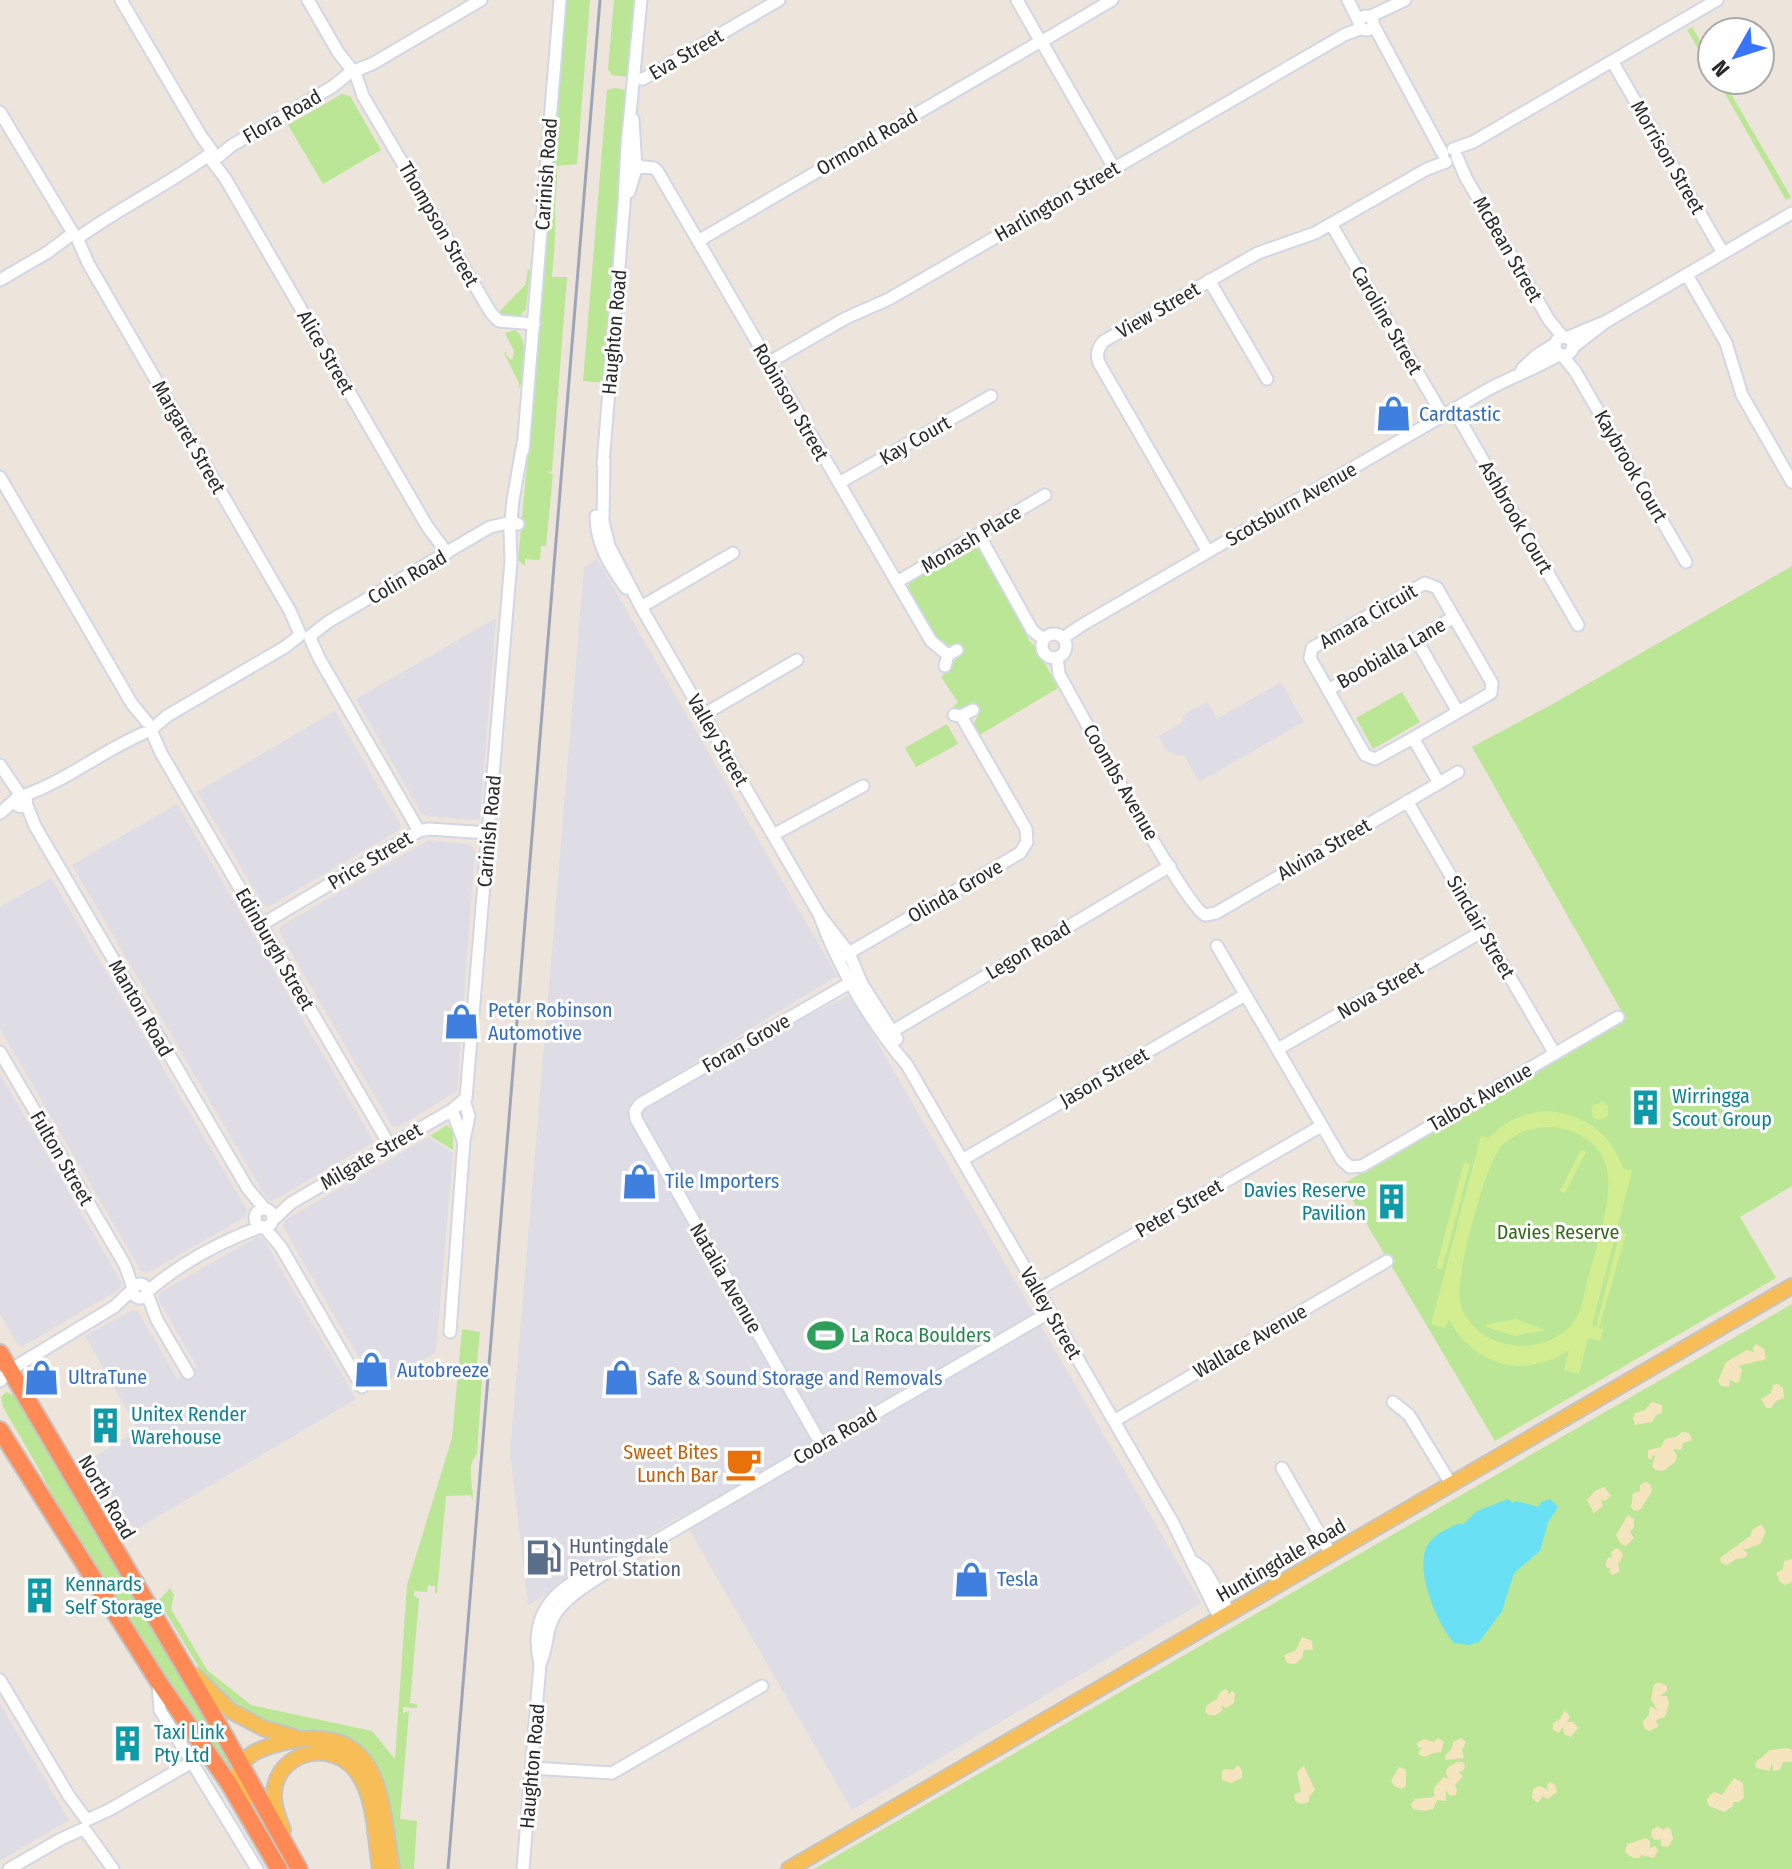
<svg xmlns="http://www.w3.org/2000/svg" width="1792" height="1869" font-family="'Fira Sans Condensed',sans-serif">
<style>
.industrial{fill:#dedde5}
.green{fill:#bbe696}
.sand{fill:#f4e5be}
.pitch{fill:#d2ee91;fill-rule:evenodd}
.water{fill:#6ae0f4}
.lines{fill:none;stroke-linecap:round;stroke-linejoin:round}
.minor-casing{stroke:#d1d7e4;stroke-width:15}
.major-casing{stroke:#c4c4c4;stroke-width:18}
.highway-casing{stroke:#c4c4c4;stroke-width:20}
.minor{stroke:#fff;stroke-width:11}
.major{stroke:#f7be57;stroke-width:14}
.highway{stroke:#ff8a55;stroke-width:16}
.rail{stroke:#9ea5b6;stroke-width:3}
.labels{text-anchor:middle;stroke-width:6;stroke-linejoin:round;paint-order:stroke}
.street-label{font-size:20px;fill:#2b2b2b;stroke:#fff}
.shop-label{font-size:20px;fill:#366cbe;stroke:#fff;text-anchor:start}
.culture-label{font-size:20px;fill:#0d838f;stroke:#fff;text-anchor:start}
.park-label{font-size:20px;fill:#336b17;stroke:#fff}
.leisure-label{font-size:20px;fill:#27864d;stroke:#fff;text-anchor:start}
.food-label{font-size:20px;fill:#c56008;stroke:#fff;text-anchor:end}
.service-label{font-size:20px;fill:#4e5e75;stroke:#fff;text-anchor:start}
</style>
<rect width="100%" height="100%" fill="#ede4dc"/>
<path class="industrial" d="M597,559l240,417 -208,127 221,-108 351,608 -349,207 -171,-294 -153,89 -18,-152 74,-886z
M496,618l-16,199 -4,3 -50,-4 -5,-3 -65,-114z
M1281,682l23,40 -105,60 -16,-28 -4,2 -12,-5 -9,-15 27,-15 -3,-5 25,-14 10,17z
M335,711l65,113 -1,6 -129,76 -7,-1 -66,-113z
M177,804l197,338 -102,59 -5,-2 -195,-334z
M429,840l42,5 4,5 -18,241 -59,36 -6,-1 -113,-194 2,-6z
M51,878l196,332 -2,7 -97,56 -7,-2 -141,-242v-122z
M0,1074l122,209 -2,6 -97,57 -6,-2 -17,-30z
M428,1137l25,16 -17,199 -60,36 -93,-161 2,-7z
M257,1237l6,1 93,161 -221,131 -49,-68 52,-32 -53,-94 47,-26 6,1 39,68 11,-6 9,-6 -39,-68 1,-6z
M0,1704l69,116 -69,41z"/>
<path class="green" d="M565,0h25l-13,164 -20,2c1,16 -2,30 -2,46 1,21 -1,43 -3,65h15l-15,194 -4,2 5,1 -7,72h-5l-1,14 -15,-1v7l-7,-6 22,-233z
M614,0h21l-6,77 -17,-2 -4,-6z
M1692,27l20,34v11l-25,-42z
M1717,80h6l68,117 -5,3z
M614,88l14,2 -24,293 -21,-2 24,-291z
M342,94l8,2 31,54 -58,34 -35,-59z
M528,269l2,2 -4,38 -6,7 -7,2 -15,-5 28,-29z
M515,330c15,10 7,37 6,54l-3,5 1,-6 -15,-30 1,-1 5,8 3,-2 1,-7 -9,-18z
M970,545l12,6 47,89 9,10 20,38 -80,48 -4,-13 6,-12 -7,-8 -8,6 -14,1 7,-8 -17,-25 21,-25 -5,-8 -11,2 -12,-9 -26,-46v-5l5,-8z
M1792,566v620l-52,31 36,61 -281,163 -152,-257 283,-165 -154,-272 79,-42z
M1402,692l18,30 -47,27 -17,-31z
M947,724l11,20 -42,23 -11,-19z
M447,1125l6,6v19l-23,-14z
M1792,1304v565h-978z
M462,1329l18,3 -3,31 6,1 -6,90c-11,11 -4,31 -4,46l-2,-5 -25,1 -9,97h-2v-7l-7,-1 -1,7 -13,-1v5l5,3 -9,104 7,1v4l-14,-1v6l6,-2 -9,108 17,2 -3,48h-14l-14,-81 -16,-30 -55,-26 -25,-1 -23,-6 -31,-17 -27,-24 -49,-81v-4l10,-11 4,7 -3,14 36,61 44,35 121,26 23,28 12,-174 45,-147z
M6,1392l10,4 214,360 10,30 -41,-54 -128,-200 -31,-61 -37,-64 -2,-10z"/>
<path class="sand" d="M1756,1344l8,5 2,10 -28,7 4,4 -3,12 -4,1 -5,-4 -1,8 -8,-1 -3,-5 8,-19 21,-12 7,2 -1,-4z
M1778,1384l5,4 1,10 -8,3 -5,7h-5l-5,-9 10,-6 2,-8z
M1652,1402l10,3v8l-6,2 -4,7 -17,3 -2,-7 2,-5 10,-3z
M1682,1432l7,1 3,7 -9,3 -2,7 -8,-1 4,7 -2,6 -12,9 -8,-1 -3,-4 3,-10 -2,-1 -2,5 -3,-2v-8l13,-3 4,-8 11,-2z
M1645,1482l5,2 2,7 -12,19 -6,1 -3,-4 2,-14 7,-2v-6z
M1604,1487l7,9 -6,5 -4,-2 2,7 -9,7 -7,-13 8,-9z
M1628,1515l6,4v8l-4,5 4,6 -8,8 -5,-2 -5,-9z
M1761,1524l5,8 -6,12 -13,5h-5l6,4 -3,5 -9,1 -9,6 -6,-2 -1,-5 30,-22 2,-6z
M1616,1548l5,3 2,5 -5,8 2,7 -7,4 -4,-3 2,-3 -5,-2v-5l3,-5 3,1 -1,-6z
M1792,1559v23l-7,3 -5,-3 -4,-9 7,-4 1,-8z
M1302,1637l10,4 1,9h-9l-2,8 -7,6 -8,-1 -3,-8 12,-5z
M1658,1682l9,4v5l-7,5h7l2,7 -4,14 -9,3 2,7 -9,4 -5,-3 -1,-7 6,-6 1,-9 7,4 -6,-11 3,-14z
M1225,1689l3,1v5l4,-4 3,2 -1,10 -8,5 -5,-3 2,5 -7,5h-7l-4,-4 2,-6 10,-6 3,-7z
M1565,1710l5,7 -3,5h6l5,6 -7,9 -7,-3 -1,-7 -4,6 -6,-3v-7l7,-4z
M1438,1738l6,4 -3,10 -8,1 -7,4 -7,-2v-4l4,-4 -5,1 -1,-5 7,-4 10,3z
M1461,1738l5,4 -4,8 2,8 -18,2 -1,-4 7,-8 1,-6z
M1788,1748l4,2v12h-9l-3,8 -7,1 -1,-9 -2,9 -14,-3 -1,-5 15,-13z
M1457,1762h6l2,4 -2,5 -5,1 5,4 -8,9 2,4 -1,6 -6,1 -4,-5v10l-9,-1 -4,9 -9,2 -11,-2 -2,-5 4,-5 19,-2v-9l9,-11 6,2 -3,-5 1,-6z
M1238,1765l4,5v8l-11,5 -9,-3v-9l4,-2 7,1z
M1304,1766l11,24 -6,6v6l-8,2 -6,-3 -1,-7 7,-2 -4,-20z
M1399,1767l7,3v16l-4,3 -8,-3 -3,-5z
M1734,1778l9,5 1,14 -5,5h-6v4l-9,6 -15,-6 -2,-6 3,-5 5,-3 7,3z
M1550,1782l5,3 2,7 -9,7 -5,-3 -5,7 -6,-5 1,-9 7,-3 8,4 -1,-5z
M1658,1826l5,4 5,-3 3,3 2,9 -5,8 -7,-1v-7l-6,1 -4,-4 1,-6z
M1646,1838l4,3v7l5,-2 3,4 -4,8 -13,-3 -2,3h-6l-8,-6 2,-8z"/>
<path class="pitch" d="M1602,1100l6,6v9l-3,3 -7,2 -5,-3 -2,-11 9,-3z
M1547,1111c37,3 64,22 76,57l9,3 -40,154 4,2 24,-95 6,2 -27,94 4,1 -3,12 -12,-3 -9,36 -15,-4 5,-20c-44,30 -96,16 -120,-31l-4,9 -14,-4 50,-188 8,2c16,-17 34,-25 58,-27zM1555,1127c70,14 56,67 42,118 -6,22 -12,44 -17,66 -22,51 -107,44 -120,-9 -6,-22 25,-136 40,-154 14,-16 34,-22 55,-21z
M1581,1150l5,2 -21,41 -5,-2z
M1464,1162l6,2 -28,106 -6,-2z
M1516,1319l29,11 -31,6 -28,-9 1,-3z"/>
<path class="water" d="M1508,1499l5,4 3,-2 23,6 2,-5 9,-3 8,8 -10,15 -8,29 -26,22 -12,38 -23,31 -10,3 -15,-2c-17,-19 -41,-75 -26,-99 7,-11 21,-16 32,-21l2,2 15,-14z"/>
<g class="lines">
<defs>
<path id="minor" d="M121,0l80,136 11,15
M308,0l30,52 14,18
M1017,0l21,37
M1348,0l11,22
M1359 23a7 7 0 1 1 14 0a7 7 0 1 1-14 0Z
M1369,17l36,-17
M1373,24l70,130
M1046,39l66,-39
M1044,46l70,122
M1612,61l111,192
M354,71l18,-7 109,-64
M357,78l6,18 128,217 8,8 35,3
M634,78l9,1 136,-79
M0,112l73,121
M1453,149l20,-7 244,-142
M218,157l13,-11 101,-59 15,-12
M1457,157l9,21 83,142 14,17
M212,161l13,17 202,348 20,27
M627,165l27,3 4,4 273,469 17,14
M629,192l7,-23 -3,-50
M1331,224l112,192
M78,238c41,-30 88,-52 129,-82
M78,240l10,23 202,348 10,23
M698,241l338,-197
M1687,275l39,68 16,52 50,87
M0,280l48,-28 20,-15
M1209,280l58,99
M1555 346a9 9 0 1 1 18 0a9 9 0 1 1-18 0Z
M1566,338l36,-15
M1572,348l35,-27 185,-108
M1562,355l13,16 111,191
M768,363l78,-45 43,-19 455,-264 18,-7
M1522,369l15,-14 18,-11
M1454,410l124,215
M523,450l37,-450
M604,459l-1,62 6,25 32,61 132,228 46,79 30,39 13,31 35,55
M603,464l21,-259c1,-20 2,-39 3,-59l14,-146
M0,477l132,227 15,18
M839,483l152,-87
M596,516c0,28 14,50 30,72
M979,535l53,95 12,10
M1208,552l-109,-189c-3,-8 -2,-15 5,-22l154,-88 57,-20 112,-64 19,-7
M897,582l148,-87
M641,607l92,-54
M1042 646a12 12 0 1 1 24 0a12 12 0 1 1-24 0Z
M310,636l18,-14 162,-95 21,-5 7,2
M310,638l9,20 100,173
M1063,638l19,-13 405,-235c24,-13 50,-22 73,-36
M1416,639l42,73
M1057,657l2,17c19,34 126,232 146,241l11,-2 242,-141
M945,666l3,-11 9,-5
M1328,690l126,-73
M703,715l94,-55
M954,715l7,1 12,-6
M152,729l15,-13 118,-69 14,-11
M151,730l10,23 229,393
M1413,738l-38,21 -10,-4 -55,-97 2,-10 113,-65 12,5 55,95 -1,10 -78,45 26,45
M0,765l21,31
M15.5 801a5.5 5.5 0 1 1 11 0a5.5 5.5 0 1 1-11 0Z
M23,796c43,-15 79,-45 121,-63
M1407,801l148,253
M26,803l9,23 213,363 17,20
M0,813l15,-13
M773,835l90,-49
M819,914c18,51 53,111 88,151l265,456 48,98
M261,925l158,-94 10,-2 60,4
M1217,946l125,214 8,7 12,-1 256,-149
M842,957l178,-104 7,-11 -1,-13 -65,-113
M888,1034l282,-168
M1278,1049l205,-118
M0,1052l125,213 8,23
M452,1110l11,30
M962,1160l283,-165
M255 1218a9 9 0 1 1 18 0a9 9 0 1 1-18 0Z
M274,1219l17,-16 161,-93 14,-12 45,-537 -1,-30 3,-31 10,-57
M264,1227l17,20 81,140
M133 1291a7 7 0 1 1 14 0a7 7 0 1 1-14 0Z
M1038,1290l283,-164
M147,1292c32,-28 74,-51 114,-65
M147,1294l10,26 31,53
M450,1332l14,-192 5,-24 -5,-16
M0,1381l10,-11 104,-63 18,-17
M1393,1402l16,13 42,69
M1114,1421l273,-160
M821,1444l-185,-325 -1,-8 5,-7 215,-124
M1282,1468l49,86
M1194,1562l11,8 25,43
M540,1664c7,-14 6,-30 12,-44 12,-26 47,-40 69,-59l429,-249
M0,1680l69,116 17,23
M158,1685l2,25 97,159
M532,1768l80,5 150,-87
M87,1820l22,-10 83,-48
M85,1830l28,39
M9,1869l52,-30 22,-10
M523,1869l17,-205c-14,-58 25,-83 72,-100"/>
<path id="major" d="M194,1675l37,36 32,17 34,10
M245,1810l-1,-21 -6,-16c6,-20 24,-25 43,-30 101,-24 99,53 111,126
M283,1830c-4,-11 -10,-24 -9,-36 2,-43 58,-56 83,-22 19,26 18,67 23,97
M789,1869l1003,-583"/>
<path id="highway" d="M0,1353l217,369 82,147
M0,1430l158,251 70,101 51,87"/>
</defs>
<use href="#minor" class="minor-casing"/>
<use href="#major" class="major-casing"/>
<use href="#highway" class="highway-casing"/>
<use href="#minor" class="minor"/>
<use href="#major" class="major"/>
<use href="#highway" class="highway"/>
<path class="rail" d="M448,1869l152,-1869"/>
</g>
<defs>
<symbol id="shop-bare" viewBox="-9 -9 18 18"><path d="M-5-2.5h2.3a2.7 3.5 0 0 1 5.4 0H5L5.5 6h-11ZM-1.5-2.5h3a1.5 2.3 0 0 0-3 0Z" fill="#3f7fe0" stroke="#fff" stroke-width="2.5" paint-order="stroke"/></symbol>
<symbol id="building-bare" viewBox="-9 -9 18 18"><path d="M-4-6H4V6H1V3H-1V6H-4ZM-2.5-4.3h1.7v1.8h-1.7ZM.8-4.3h1.7v1.8H.8ZM-2.5-1h1.7V.8h-1.7ZM.8-1h1.7V.8H.8Z" fill="#0f9aa8" stroke="#fff" stroke-width="2.5" paint-order="stroke"/></symbol>
<symbol id="stadium-bare" viewBox="-9 -9 18 18"><path d="M0-5a6.5 5 0 1 0 0 10a6.5 5 0 1 0 0-10ZM-3.5-1.8h7v3.6h-7Z" fill="#2e9e5b" stroke="#fff" stroke-width="2.5" paint-order="stroke"/></symbol>
<symbol id="cafe-bare" viewBox="-9 -9 18 18"><path d="M-5.5-4.5H6V0H3Q3 3.5 0 3.5H-2.5Q-5.5 3.5-5.5 0ZM3-3.2v2h1.7v-2ZM-6 4.5H4V6H-6Z" fill="#e8710a" stroke="#fff" stroke-width="2.5" paint-order="stroke"/></symbol>
<symbol id="fuel-bare" viewBox="-9 -9 18 18"><path d="M-5.5-6h7V0h2V4h1.3V-2.5L3-4.5l.8-.8L6-3V5H2.5V1h-1V6h-7ZM-4.2-4.7v3.2H.2V-4.7Z" fill="#5c6f8a" stroke="#fff" stroke-width="2.5" paint-order="stroke"/></symbol>
</defs>
<g fill-rule="evenodd">
<use href="#shop-bare" x="1368" y="388" width="51" height="51"/>
<use href="#shop-bare" x="436" y="996" width="51" height="51"/>
<use href="#building-bare" x="1620" y="1082" width="51" height="51"/>
<use href="#shop-bare" x="614" y="1156" width="51" height="51"/>
<use href="#building-bare" x="1366" y="1176" width="51" height="51"/>
<use href="#stadium-bare" x="800" y="1310" width="51" height="51"/>
<use href="#shop-bare" x="346" y="1344" width="51" height="51"/>
<use href="#shop-bare" x="16" y="1352" width="51" height="51"/>
<use href="#shop-bare" x="596" y="1352" width="51" height="51"/>
<use href="#building-bare" x="80" y="1400" width="51" height="51"/>
<use href="#cafe-bare" x="718" y="1438" width="51" height="51"/>
<use href="#fuel-bare" x="518" y="1532" width="51" height="51"/>
<use href="#shop-bare" x="946" y="1554" width="51" height="51"/>
<use href="#building-bare" x="14" y="1570" width="51" height="51"/>
<use href="#building-bare" x="102" y="1718" width="51" height="51"/>
</g>
<g class="labels">
<g class="street-label">
<text transform="translate(686 54) rotate(-30)" y="7">Eva Street</text>
<text transform="translate(282 116) rotate(-30)" y="7">Flora Road</text>
<text transform="translate(867 142) rotate(-30)" y="7">Ormond Road</text>
<text transform="translate(1668 157) rotate(60)" y="7">Morrison Street</text>
<text transform="translate(546 174) rotate(-86)" y="7">Carinish Road</text>
<text transform="translate(1057 201) rotate(-30)" y="7">Harlington Street</text>
<text transform="translate(439 224) rotate(60)" y="7">Thompson Street</text>
<text transform="translate(1508 249) rotate(60)" y="7">McBean Street</text>
<text transform="translate(1158 310) rotate(-30)" y="7">View Street</text>
<text transform="translate(1387 320) rotate(60)" y="7">Caroline Street</text>
<text transform="translate(614 332) rotate(-85)" y="7">Haughton Road</text>
<text transform="translate(326 352) rotate(60)" y="7">Alice Street</text>
<text transform="translate(791 402) rotate(60)" y="7">Robinson Street</text>
<text transform="translate(189 437) rotate(60)" y="7">Margaret Street</text>
<text transform="translate(915 440) rotate(-30)" y="7">Kay Court</text>
<text transform="translate(1631 466) rotate(60)" y="7">Kaybrook Court</text>
<text transform="translate(1291 504) rotate(-30)" y="7">Scotsburn Avenue</text>
<text transform="translate(1516 517) rotate(60)" y="7">Ashbrook Court</text>
<text transform="translate(971 539) rotate(-31)" y="7">Monash Place</text>
<text transform="translate(407 577) rotate(-30)" y="7">Colin Road</text>
<text transform="translate(1368 616) rotate(-30)" y="7">Amara Circuit</text>
<text transform="translate(1391 653) rotate(-30)" y="7">Boobialla Lane</text>
<text transform="translate(718 740) rotate(60)" y="7">Valley Street</text>
<text transform="translate(1121 782) rotate(60)" y="7">Coombs Avenue</text>
<text transform="translate(489 831) rotate(-85)" y="7">Carinish Road</text>
<text transform="translate(1324 849) rotate(-30)" y="7">Alvina Street</text>
<text transform="translate(370 860) rotate(-31)" y="7">Price Street</text>
<text transform="translate(955 891) rotate(-30)" y="7">Olinda Grove</text>
<text transform="translate(1481 927) rotate(60)" y="7">Sinclair Street</text>
<text transform="translate(275 949) rotate(60)" y="7">Edinburgh Street</text>
<text transform="translate(1028 950) rotate(-31)" y="7">Legon Road</text>
<text transform="translate(1380 990) rotate(-30)" y="7">Nova Street</text>
<text transform="translate(141 1008) rotate(60)" y="7">Manton Road</text>
<text transform="translate(746 1043) rotate(-30)" y="7">Foran Grove</text>
<text transform="translate(1104 1077) rotate(-30)" y="7">Jason Street</text>
<text transform="translate(1480 1097) rotate(-30)" y="7">Talbot Avenue</text>
<text transform="translate(371 1156) rotate(-30)" y="7">Milgate Street</text>
<text transform="translate(62 1158) rotate(60)" y="7">Fulton Street</text>
<text transform="translate(1179 1208) rotate(-30)" y="7">Peter Street</text>
<text transform="translate(726 1278) rotate(60)" y="7">Natalia Avenue</text>
<text transform="translate(1051 1313) rotate(60)" y="7">Valley Street</text>
<text transform="translate(1250 1341) rotate(-30)" y="7">Wallace Avenue</text>
<text transform="translate(835 1436) rotate(-30)" y="7">Coora Road</text>
<text transform="translate(107 1497) rotate(60)" y="7">North Road</text>
<text transform="translate(1281 1560) rotate(-30)" y="7">Huntingdale Road</text>
<text transform="translate(532 1766) rotate(-85)" y="7">Haughton Road</text>
</g>
<g class="shop-label">
<text x="1419" y="421">Cardtastic</text>
<text x="488" y="1017">Peter Robinson<tspan x="488" dy="23">Automotive</tspan></text>
<text x="665" y="1188">Tile Importers</text>
<text x="397" y="1377">Autobreeze</text>
<text x="68" y="1384">UltraTune</text>
<text x="647" y="1385">Safe &amp; Sound Storage and Removals</text>
<text x="997" y="1586">Tesla</text>
</g>
<g class="culture-label">
<text x="1672" y="1103">Wirringga<tspan x="1672" dy="23">Scout Group</tspan></text>
<text x="1366" y="1197" text-anchor="end">Davies Reserve<tspan x="1366" dy="23">Pavilion</tspan></text>
<text x="131" y="1421">Unitex Render<tspan x="131" dy="23">Warehouse</tspan></text>
<text x="65" y="1591">Kennards<tspan x="65" dy="23">Self Storage</tspan></text>
<text x="154" y="1739">Taxi Link<tspan x="154" dy="23">Pty Ltd</tspan></text>
</g>
<g class="park-label">
<text x="1558" y="1239">Davies Reserve</text>
</g>
<g class="leisure-label">
<text x="851" y="1342">La Roca Boulders</text>
</g>
<g class="food-label">
<text x="718" y="1459">Sweet Bites<tspan x="718" dy="23">Lunch Bar</tspan></text>
</g>
<g class="service-label">
<text x="569" y="1553">Huntingdale<tspan x="569" dy="23">Petrol Station</tspan></text>
</g>
</g>
<g transform="translate(1736 56) rotate(231)"><circle r="38" fill="#ffffff" stroke="#aaaaaa" stroke-width="2"/>
<path d="M0-6L14 30L0 20L-14 30Z" fill="#3775ff"/>
<text y="-12" font-size="22" font-weight="bold" text-anchor="middle" fill="#2b2b2b">N</text>
</g>
</svg>
